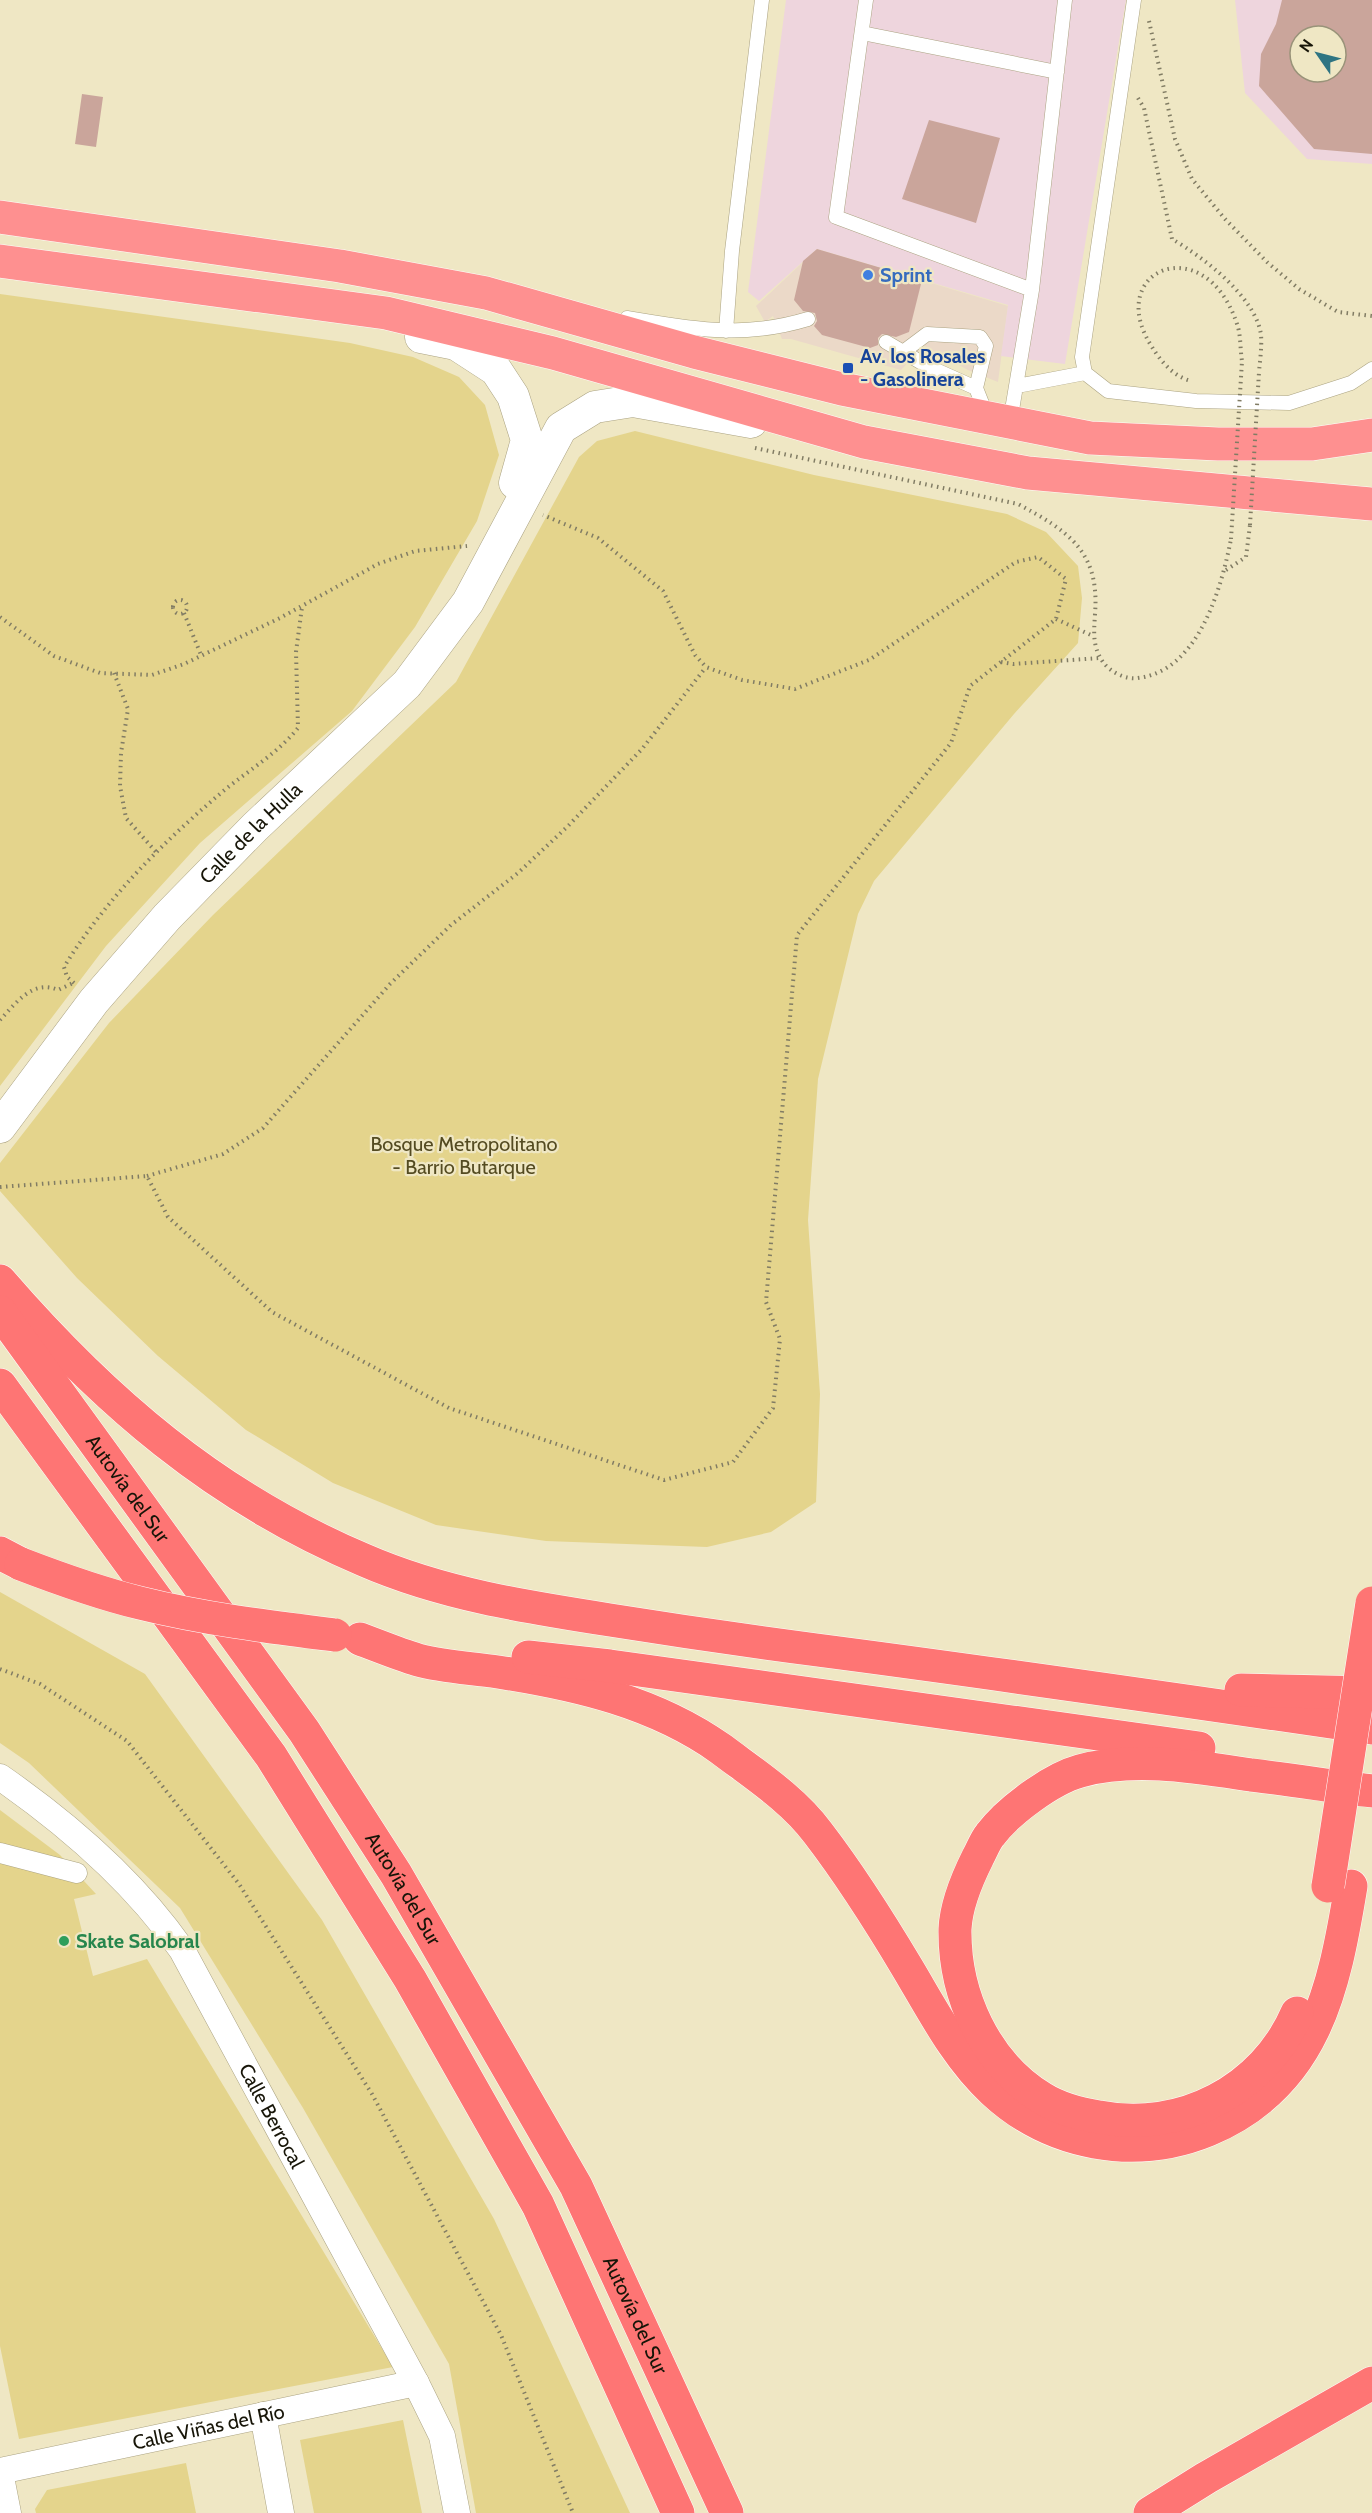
<svg xmlns="http://www.w3.org/2000/svg" width="1372" height="2513" font-family="Cabin,sans-serif">
<style>
.commercial{fill:#ebd9c8}
.industrial{fill:#eed5dd;fill-rule:evenodd}
.green{fill:#e4d48c}
.building{fill:#caa59b;fill-rule:evenodd}
.lines{fill:none;stroke-linecap:round;stroke-linejoin:round}
.service-casing{stroke:#aba382;stroke-width:15}
.pedestrian-casing{stroke:#aba382;stroke-width:21}
.minor-casing{stroke:#aba382;stroke-width:27}
.tertiary-casing{stroke:#aba382;stroke-width:33}
.trunk-casing{stroke:#fff;stroke-width:34}
.motorway-casing{stroke:#fff;stroke-width:34}
.path{stroke:#817c64;stroke-width:4;stroke-dasharray:1.5 4.5;stroke-linecap:butt}
.service{stroke:#fff;stroke-width:14}
.pedestrian{stroke:#fff;stroke-width:20}
.minor{stroke:#fff;stroke-width:26}
.tertiary{stroke:#fff;stroke-width:32}
.trunk{stroke:#fe9090;stroke-width:33}
.motorway{stroke:#fe7574;stroke-width:33}
.motorway-bridge-casing{stroke:#fff;stroke-width:34;stroke-linecap:butt}
.path-bridge{stroke:#817c64;stroke-width:4;stroke-dasharray:1.5 4.5;stroke-linecap:butt}
.motorway-bridge{stroke:#fe7574;stroke-width:33}
.shop-dot{fill:#3f7fe0;stroke:#efe7c4;stroke-width:2}
.transit-dot{fill:#1a4fb4;stroke:#efe7c4;stroke-width:2}
.leisure-dot{fill:#2e9e5b;stroke:#efe7c4;stroke-width:2}
.labels{text-anchor:middle;stroke-width:4.5;stroke-linejoin:round;paint-order:stroke}
.shop-label{font-size:20px;font-weight:bold;fill:#366cbe;stroke:#efe7c4;text-anchor:start}
.transit-label{font-size:20px;font-weight:bold;fill:#164399;stroke:#efe7c4;text-anchor:start}
.street-label{font-size:20px;fill:#171508;stroke:#efe7c4}
.park-label{font-size:20px;fill:#544b21;stroke:#efe7c4}
.leisure-label{font-size:20px;font-weight:bold;fill:#27864d;stroke:#efe7c4;text-anchor:start}
</style>
<rect width="100%" height="100%" fill="#efe7c4"/>
<path class="commercial" d="M817,249l191,57 -10,76 -30,-12 -44,-24 -23,24 -110,-31h-9l-9,-23 -8,6 -9,-16z"/>
<path class="industrial" d="M786,0h340l-61,364 -64,-8 7,-51 -191,-56 -58,52 -11,-9z
M1235,0h137v164l-65,-5 -62,-66zM1300,36h36v36h-36z"/>
<path class="green" d="M0,294l350,49 63,14 46,20 26,28 14,50 -22,66 -62,106 -63,84 -152,132 -94,103 -106,140z
M635,431l179,44 193,39 39,18 32,34 4,32 -4,45 -64,71 -140,167 -16,33 -40,165 -10,141 12,174 -4,108 -45,30 -64,15 -161,-6 -110,-16 -103,-42 -87,-53 -88,-74 -81,-78 -77,-87v-28l109,-140 104,-108 243,-233 123,-225 18,-16z
M0,1592l145,82 177,246 172,299 136,294h-154l-27,-149 -146,-256 -123,-200 -151,-145 -29,-20z
M0,1810l60,45 36,39 -22,5 19,77 54,-17 246,408 -374,72 -19,-93z
M403,2420l19,93h-108l-14,-73z
M186,2463l10,50h-160l-1,-4 12,-19z"/>
<path class="building" d="M1282,0h90v154l-58,-5 -55,-63 2,-32 15,-30zM1300,36h36v36h-36z
M82,94l21,3 -7,50 -21,-3z
M929,120l71,18 -24,85 -74,-24z
M817,249l105,31 -13,52 -13,5 -14,-3 -4,4v7l-8,3 -48,-13 -8,-9 3,-5 -2,-8 -12,-2 -9,-11 9,-39z"/>
<g class="lines">
<defs>
<path id="service" d="M866,0l-30,217 196,73
M1134,0l-52,357 3,16 23,18 88,10 93,2 62,-20 21,-14
M862,33l195,39
M627,318c66,11 115,21 181,1
M726,331l6,-80 30,-251
M886,342l43,25 47,21 11,28
M903,352l24,-18 53,3 6,9 -10,42
M1017,386l68,-13
M1010,422l22,-132 33,-290"/>
<path id="pedestrian" d="M0,1853l77,20"/>
<g id="minor">
<path id="s1" d="M0,1777c69,48 134,104 182,173l234,433 26,53 15,77"/>
<path d="M263,2415l18,98"/>
<path id="s2" d="M0,2471l416,-88"/>
<path d="M0,2472l8,41"/>
</g>
<g id="tertiary">
<path d="M421,337l35,7 40,26 17,26 14,44 -12,43"/>
<path id="s3" d="M0,1127l94,-126 73,-84 88,-90 152,-143 61,-82 93,-174 34,-21 38,-6 118,21"/>
</g>
<path id="trunk" d="M0,217l340,49 146,27 208,59 148,37 248,49 128,6h94l60,-9
M0,261l386,52 167,40 311,89 164,31 344,31"/>
<g id="motorway">
<path d="M0,1281c104,120 215,216 364,279 78,34 162,47 246,60 69,11 138,21 207,30 185,24 370,51 555,78"/>
<path id="s4" d="M0,1312l304,419 92,143 180,312 151,327"/>
<path d="M0,1385l271,371 139,223 128,226 140,308"/>
<path d="M0,1553l21,11"/>
<path d="M360,1639c19,7 38,15 58,21 25,7 54,8 80,12 78,12 157,30 223,77 33,25 72,50 97,84 33,43 62,89 90,136 25,42 49,89 85,122 58,54 142,69 215,39 107,-45 126,-141 143,-244"/>
<path d="M528,1657l82,9 589,82"/>
<path d="M1241,1690l131,3"/>
<path d="M1297,2013c-33,77 -116,120 -198,104 -19,-3 -41,-9 -57,-19 -57,-35 -88,-103 -87,-169 1,-24 12,-50 23,-72 4,-7 7,-16 12,-22 18,-24 61,-56 90,-64 55,-15 117,-4 171,4 41,5 81,11 121,16"/>
<path d="M1150,2513l56,-35 166,-95"/>
</g>
</defs>
<use href="#service" class="service-casing"/>
<use href="#pedestrian" class="pedestrian-casing"/>
<use href="#minor" class="minor-casing"/>
<use href="#tertiary" class="tertiary-casing"/>
<use href="#trunk" class="trunk-casing"/>
<use href="#motorway" class="motorway-casing"/>
<path class="path" d="M1149,21l26,118 17,40 33,40 42,43 32,27 39,23 34,4
M1138,98l6,10 28,131c31,18 84,58 89,96 1,12 -1,25 -2,37
M1188,380c-16,-5 -28,-20 -36,-33 -50,-77 53,-120 85,-23 4,11 3,25 5,37
M755,448l263,56c50,27 82,47 77,110 -1,18 -3,32 8,48 7,10 23,18 35,16 60,-7 83,-88 93,-139
M1226,570l20,-13 4,-32
M173 607a7 7 0 1 1 14 0a7 7 0 1 1-14 0Z
M184,613l17,42
M0,617l54,39 46,17 52,2 32,-11 96,-46 98,-54 37,-13 52,-5
M1056,619l37,17
M1001,662l12,2 87,-6
M114,673l14,36 -7,44 -1,33 6,32 30,34
M74,983l-7,-6 -3,-10c41,-67 98,-124 157,-174 26,-22 55,-38 77,-65l-2,-76 6,-45
M0,1020c16,-17 33,-41 58,-30l15,-7
M147,1176l76,-22 40,-26 127,-144 61,-59 67,-52 49,-46 75,-78 64,-82
M0,1187l147,-11 21,41 104,95 177,96 215,72 69,-18 40,-54 7,-69 -14,-37 31,-367 154,-192 19,-57 86,-67 10,-40 -28,-22 -22,5 -147,98 -74,29 -53,-9 -36,-13 -11,-12 -32,-64 -65,-53 -55,-23
M0,1669l40,15 87,57 112,143 133,210 129,241 72,178"/>
<use href="#service" class="service"/>
<use href="#pedestrian" class="pedestrian"/>
<use href="#minor" class="minor"/>
<use href="#tertiary" class="tertiary"/>
<use href="#trunk" class="trunk"/>
<use href="#motorway" class="motorway"/>
<defs>
<path id="motorway-bridge" d="M21,1564c39,15 78,29 119,39 64,16 130,24 195,32
M1328,1886l44,-283"/>
</defs>
<use href="#motorway-bridge" class="motorway-bridge-casing"/>
<path class="path-bridge" d="M1250,525l9,-153
M1231,539l11,-178"/>
<use href="#motorway-bridge" class="motorway-bridge"/>
</g>
<circle class="shop-dot" cx="868" cy="275" r="6"/>
<rect class="transit-dot" x="842" y="362" width="12" height="12" rx="3"/>
<circle class="leisure-dot" cx="64" cy="1941" r="6"/>
<g class="labels">
<g class="shop-label">
<text x="880" y="282">Sprint</text>
</g>
<g class="transit-label">
<text x="860" y="363">Av. los Rosales<tspan x="860" dy="23">- Gasolinera</tspan></text>
</g>
<g class="street-label">
<text dy="7" stroke="none"><textPath href="#s3" startOffset="387">Calle de la Hulla</textPath></text>
<text dy="7" stroke="none"><textPath href="#s4" startOffset="218">Autovía del Sur</textPath></text>
<text dy="7" stroke="none"><textPath href="#s4" startOffset="704">Autovía del Sur</textPath></text>
<text dy="7" stroke="none"><textPath href="#s1" startOffset="441">Calle Berrocal</textPath></text>
<text dy="7" stroke="none"><textPath href="#s4" startOffset="1190">Autovía del Sur</textPath></text>
<text dy="7" stroke="none"><textPath href="#s2" startOffset="213">Calle Viñas del Río</textPath></text>
</g>
<g class="park-label">
<text x="464" y="1151">Bosque Metropolitano<tspan x="464" dy="23">- Barrio Butarque</tspan></text>
</g>
<g class="leisure-label">
<text x="76" y="1948">Skate Salobral</text>
</g>
</g>
<g transform="translate(1318 54) rotate(305)"><circle r="28" fill="#efe7c4" stroke="#999379" stroke-width="1.5"/>
<path d="M0-4.5L10 22L0 15L-10 22Z" fill="#2e7482"/>
<text y="-9" font-size="16" font-weight="bold" text-anchor="middle" fill="#171508">N</text>
</g>
</svg>
